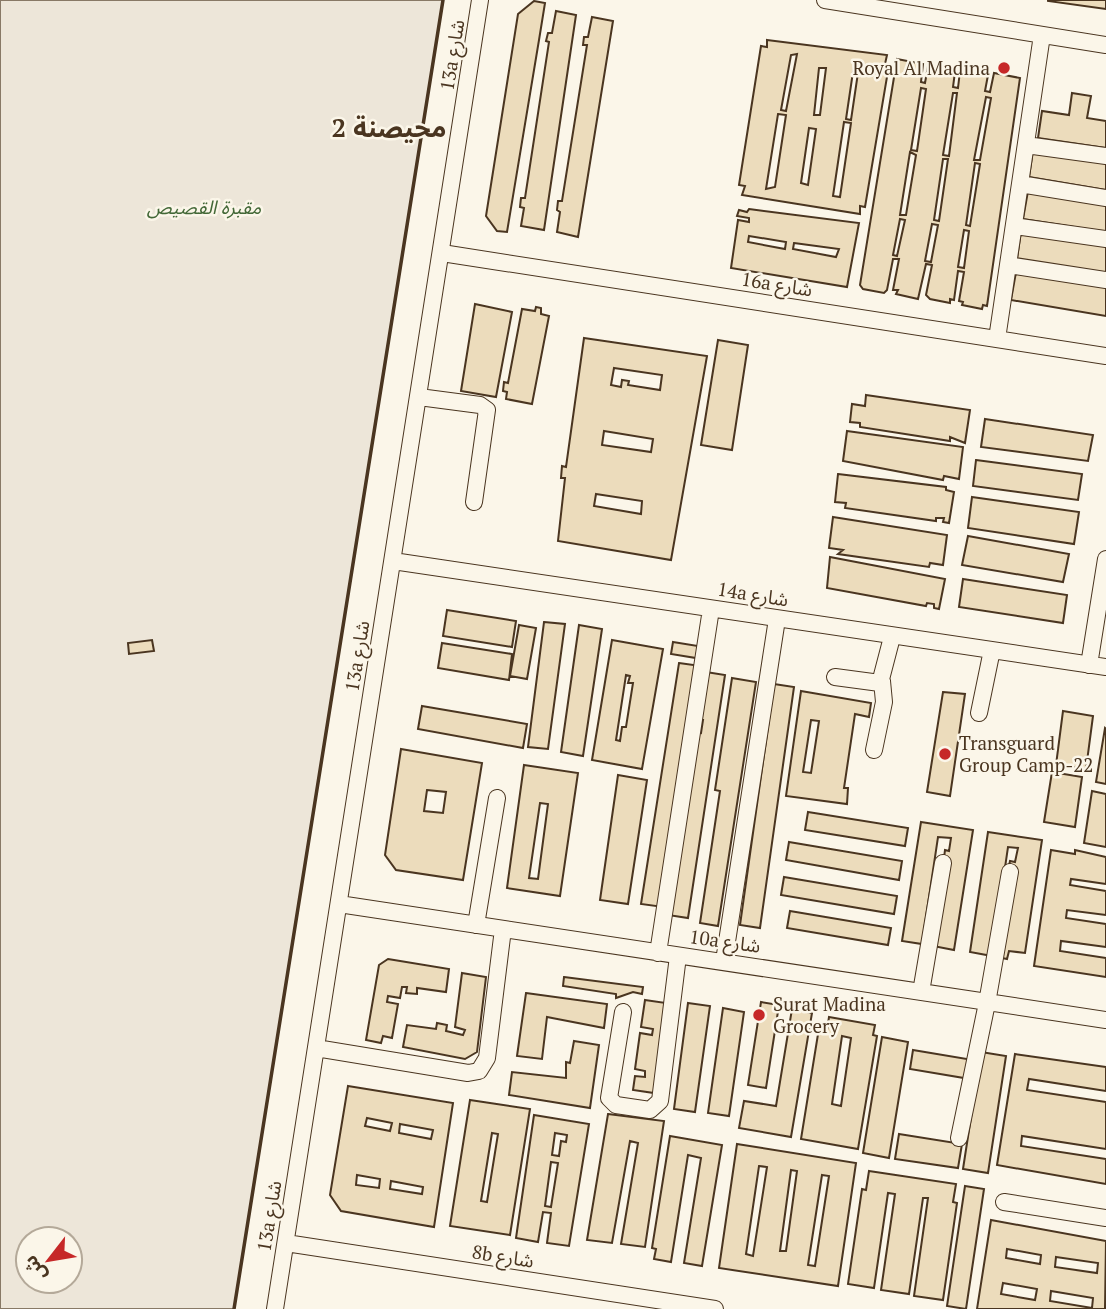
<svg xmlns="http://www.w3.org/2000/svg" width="1106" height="1309" font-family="'PT Serif','Noto Sans Arabic',serif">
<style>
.green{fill:#ede6d9;stroke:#887966;stroke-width:2;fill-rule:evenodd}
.building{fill:#ecdcbc;stroke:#4a3520;stroke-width:2;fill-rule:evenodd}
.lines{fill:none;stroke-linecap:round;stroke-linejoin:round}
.minor-casing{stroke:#4a3520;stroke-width:18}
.minor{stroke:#fbf6e9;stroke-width:16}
.wall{stroke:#4a3520;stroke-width:3.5}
.poi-dot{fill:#c62828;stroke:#fbf6e9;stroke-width:2.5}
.labels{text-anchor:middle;stroke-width:5;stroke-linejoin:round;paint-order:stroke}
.street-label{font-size:19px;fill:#4a3520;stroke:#fbf6e9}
.poi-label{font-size:19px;fill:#4a3520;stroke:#fbf6e9;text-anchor:start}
.park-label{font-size:19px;font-style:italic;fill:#436837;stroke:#fbf6e9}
.district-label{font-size:26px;font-weight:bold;fill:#4a3520;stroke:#fbf6e9}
</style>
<rect width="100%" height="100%" fill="#fbf6e9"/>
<path class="green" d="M0,0h443l-209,1309h-234zM28,1239h42v42h-42z"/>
<path class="building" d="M1106,0v9l-58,-8v-1z
M534,1l11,2 -6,37 -32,192 -10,-1 -11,-15 32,-202z
M556,11l20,4 -32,215 -23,-4 3,-18 -4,-1 1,-9h4l24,-156 -3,-1 2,-8h4z
M592,17l21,4 -35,216 -21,-5 3,-20 -3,-2 1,-9h4l25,-156h-4l1,-8h4z
M767,40l120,15 -2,9 4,1 -24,142 -5,-1v8l-118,-19 3,-9 -6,-1 22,-139 6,1zM797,54l-11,57 -5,-1 10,-55zM854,65l5,1 -8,54 -5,-1zM819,68h7l-6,47h-6zM778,114l8,1 -11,72 -9,2zM844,122l7,1 -11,74 -7,-1zM809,128l7,1 -8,56 -7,-2z
M897,59l26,5 -2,18 4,1 3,-17 27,6 -2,15 5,1 2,-17 28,4 -3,16 5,1 4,-19 26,5 -33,228 -4,-1 -1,4 -20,-4 1,-3 -4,-1 5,-29 -6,-1 -4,29 -4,-1v4l-20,-4 -4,-4 6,-30 -6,-1 -8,35 -22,-5 2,-4h-5l6,-31h-6l-6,31 -3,3 -21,-4 -3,-4zM921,88l5,1 -9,62 -6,-1zM953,93h4l-8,63 -6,-1zM986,97l5,1 -11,62h-6zM910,152l6,3 -10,60h-6zM943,159h5l-9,62 -5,-1zM975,163l5,1 -10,62 -4,-1zM900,219l5,1 -8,36 -4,-1zM932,224l6,1 -7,37 -6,-1zM964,230l5,1 -5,37 -6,-1z
M1072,93l19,3 -4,22 19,3v27l-68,-10 4,-27 27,4z
M1033,150l73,12v28l-77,-13z
M1028,191l78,13v28l-83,-13z
M749,209l110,14 -12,64 -116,-19 7,-48 11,2v-4l-12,-2 2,-6 8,2zM749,236l37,6 -1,7 -37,-7zM794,243l45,6 -3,8 -43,-8z
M1021,231l85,14v29l-89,-15z
M1016,272l90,15v29l-95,-16z
M475,304l37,8 -16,85 -35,-6z
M536,307l5,1v6l8,2 -17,88 -26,-5 1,-7 -4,-1 1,-9 4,1 14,-74 13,2z
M584,338l123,18 -36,204 -113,-19 7,-63h-4l1,-12 4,1zM614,368l48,7 -2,15 -32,-5 1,-4 -7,-1 -1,7 -10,-2zM604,431l49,8 -2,13 -49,-7zM596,494l46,7 -1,13 -47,-8z
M718,340l30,5 -16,105 -31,-5z
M866,395l104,15 -5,33 -15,-6v4l-90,-14v-4l-10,-1 2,-18 13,2z
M985,419l108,16 -5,26 -107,-14z
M847,431l116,16 -4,32 -15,-3 -1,4 -100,-19z
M976,460l106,14 -4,26 -105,-14z
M838,474l108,13v3l8,2 -5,31 -6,-1 1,-4h-8v3l-91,-13 1,-5 -11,-1z
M972,497l107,15 -5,32 -106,-16z
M833,517l114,18 -4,30 -13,-2 -1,4 -91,-13 5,-4 -14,-2z
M968,536l101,18 -6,28 -101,-17z
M830,557l115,22 -6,30 -5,-1v-4l-7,-1 -1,3 -99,-18z
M963,579l104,16 -4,28 -104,-16z
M447,610l69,11 -4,26 -69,-11z
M544,622l21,2 -17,125 -20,-2z
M519,625l17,3 -9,51 -17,-3z
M579,625l23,4 -19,127 -22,-4z
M152,640l2,11 -25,3 -1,-11z
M612,640l51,9 -21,120 -50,-9zM626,675l4,1 -2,7h5l-7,44h-4l-2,14 -4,-1z
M673,642l25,4 -2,12 -25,-4z
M442,643l70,11 -3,26 -71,-12z
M679,663l22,3 -38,241 -22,-3z
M706,672l19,3 -37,243 -20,-3 27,-183 6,1 2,-13h-5z
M732,678l24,4 -38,244 -18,-3 20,-132 -5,-1z
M774,684l20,3 -34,241 -20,-3z
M801,691l70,12 -2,14 -14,-3 -11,74h4l-1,16 -61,-8zM811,720l8,1 -8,52 -8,-1z
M943,692l22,2 -15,102 -23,-4z
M422,706l105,18 -4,24 -105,-19z
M1063,711l30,5 -7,53 -30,-4z
M1105,728l1,1v55l-10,-2z
M401,749l81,14 -19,117 -67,-10 -11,-15zM427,790l19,2 -3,21 -19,-2z
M524,765l54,8 -18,123 -53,-8zM540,803l8,1 -10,75 -9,-1z
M1052,772l30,5 -7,50 -31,-5z
M618,775l29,5 -19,124 -28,-4z
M1092,791l14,3v53l-22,-4z
M808,812l100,16 -3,18 -100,-16z
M921,822l52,8 -19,120 -21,-4 12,-96 4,1 2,-13 -13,-1 -16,107 -20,-3z
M988,832l54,8 -17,113 -16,-2 -2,8 -5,-1 7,-92 1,-5 5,1 3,-14 -10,-1 -16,109 -22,-4z
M789,842l113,19 -3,19 -113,-20z
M1051,850l24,4v-4l31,7v27l-35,-5 -1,6 36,6v24l-39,-5 -1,8 40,6v23l-45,-6 -1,10 46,7v19l-72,-11z
M784,877l113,19 -3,18 -113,-19z
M790,911l101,17 -3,17 -101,-17z
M388,959l61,10 -3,23 -29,-4v6l-11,-1 1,-6h-5l-2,11 -12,-2 -1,6 11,2 -6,34 -9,-2 -2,7 -15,-3 13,-75z
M462,973l24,4 -9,75 -12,7 -62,-12 4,-22 29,4 1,-6 10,2 -1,6 17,4 2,-5 -10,-3z
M564,977l79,10 -1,7 -9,-2 -17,6v-4l-53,-8z
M526,993l81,11 -3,24 -57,-11 -5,42 -25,-3z
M645,1000l21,3 -12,90 -21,-3 2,-14 10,1v-6l-10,-2 5,-36 12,2 1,-6 -12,-2z
M761,1002l18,3 -13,83 -18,-3z
M688,1003l22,3 -15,106 -21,-3z
M723,1008l21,4 -15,104 -21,-3z
M792,1009l20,4 -21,124 -52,-9 5,-27 32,5z
M829,1017l46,8 -2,10 4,1 -19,113 -57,-10 18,-111 8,2zM842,1036l9,2 -10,68 -9,-2z
M882,1037l26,5 -19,116 -26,-5z
M574,1041l25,4 -9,63 -81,-13 3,-23 54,6v-16l4,1z
M913,1050l60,10 -3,19 -60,-10z
M981,1052l25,4 -18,117 -25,-4z
M1015,1054l91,13v24l-77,-12 -2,11 79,12v47l-84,-13 -1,10 85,13v25l-109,-19z
M348,1086l105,17 -19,124 -93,-16 -11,-16zM367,1118l25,5 -2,8 -25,-5zM400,1124l33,6 -2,9 -32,-6zM357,1175l23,4 -1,9 -23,-3zM391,1181l32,6 -1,7 -32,-5z
M470,1100l60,9 -20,126 -60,-9zM492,1133l6,1 -11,68 -6,-1z
M608,1114l56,7 -19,126 -24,-3 17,-101 -8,-2 -18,102 -25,-3z
M534,1115l55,9 -20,122 -22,-3 4,-30 -8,-1 -5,30 -22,-4zM555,1133l12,2 -1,7 -5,-1 -2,15 -7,-1zM551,1162l7,1 -7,44 -6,-1z
M899,1134l63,10 -4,24 -63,-9z
M670,1136l52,9 -20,121 -18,-3 17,-105 -13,-3 -17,107 -17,-3 2,-10 -4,-1z
M737,1144l119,19 -18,123 -119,-18zM759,1166l8,1 -14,89 -7,-2zM791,1170l6,1 -11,80h-6zM822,1175l7,1 -14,90 -7,-1z
M869,1171l87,13 -3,18 4,1 -14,97 -29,-4 14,-98h-5l-14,96 -28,-4 14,-96 -7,-1 -14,95 -26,-4 14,-95 4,1z
M965,1186l19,3 -18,120 -19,-3z
M991,1220l115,21 -1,68h-128zM1007,1249l34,6 -1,9 -34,-6zM1056,1257l42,6 -1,10 -42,-6zM1003,1283l34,6 -2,11 -34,-6zM1051,1291l42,7 -1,10 -42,-7z"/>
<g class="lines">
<defs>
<path id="minor" d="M825,0l281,45
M1026,145l80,11
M1020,184l86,14
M1014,226l92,13
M442,253l664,103
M1008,265l98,15
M997,339l45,-304
M419,397l61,8 7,5 -13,92
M393,561l713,106
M1089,665l17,-106
M835,677l45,6 12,-46
M979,713l13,-63
M874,750l10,-48 -2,-21
M339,904l767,116
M476,925l21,-127
M658,953l53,-344
M724,961l53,-342
M921,992l22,-129
M623,1012l-14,86 7,7 34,5 10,-9 18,-145
M316,1048l152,25 11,-2 8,-13 16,-129
M959,1138l28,-135 23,-131
M1004,1202l102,16
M286,1243l429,66
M275,1309l205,-1309"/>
</defs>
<use href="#minor" class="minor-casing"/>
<use href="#minor" class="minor"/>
<path class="wall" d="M234,1309l209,-1309"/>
</g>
<g class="poi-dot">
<circle cx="1004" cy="68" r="7"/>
<circle cx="945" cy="754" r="7"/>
<circle cx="759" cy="1015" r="7"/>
</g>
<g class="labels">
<g class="street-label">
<text transform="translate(452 55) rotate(-81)" y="7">13a شارع</text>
<text transform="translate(777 284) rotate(9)" y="7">16a شارع</text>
<text transform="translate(753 594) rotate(9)" y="7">14a شارع</text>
<text transform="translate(357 656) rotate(-81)" y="7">13a شارع</text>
<text transform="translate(725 941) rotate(8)" y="7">10a شارع</text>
<text transform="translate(269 1216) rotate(-81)" y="7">13a شارع</text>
<text transform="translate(503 1256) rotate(9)" y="7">8b شارع</text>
</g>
<g class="poi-label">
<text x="990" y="75" text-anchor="end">Royal Al Madina</text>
<text x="959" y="750">Transguard<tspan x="959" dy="22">Group Camp-22</tspan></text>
<text x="773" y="1011">Surat Madina<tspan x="773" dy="22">Grocery</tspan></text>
</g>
<g class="park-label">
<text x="204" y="214">مقبرة القصيص</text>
</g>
<g class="district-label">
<text x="389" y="137">محيصنة 2</text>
</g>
</g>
<g transform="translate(49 1260) rotate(239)"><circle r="33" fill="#fbf6e9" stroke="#b4a999" stroke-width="2"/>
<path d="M0-5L12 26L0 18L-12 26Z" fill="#c62828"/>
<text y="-10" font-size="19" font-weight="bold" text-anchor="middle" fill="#4a3520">ش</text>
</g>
</svg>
